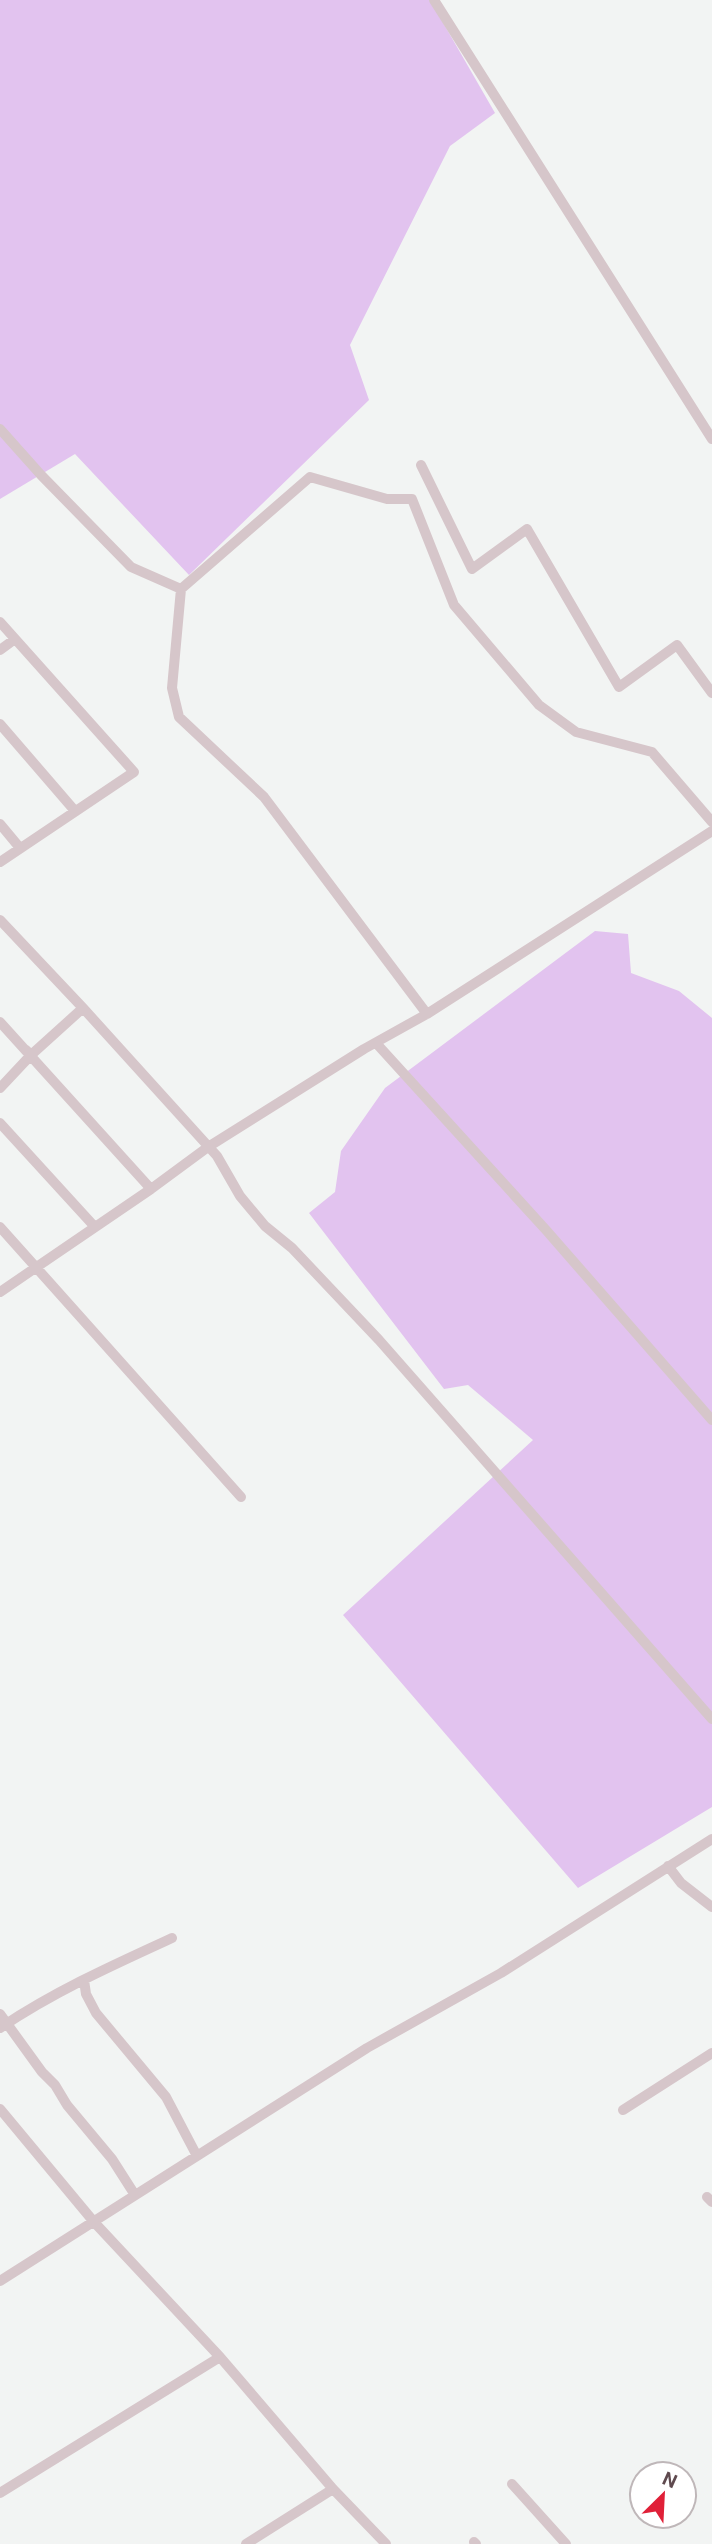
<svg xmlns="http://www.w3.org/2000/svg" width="712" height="2544" font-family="Roboto,sans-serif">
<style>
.green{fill:#e2c3ef}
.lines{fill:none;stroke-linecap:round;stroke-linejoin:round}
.minor{stroke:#d6c6ca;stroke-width:10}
</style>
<rect width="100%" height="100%" fill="#f2f4f3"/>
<path class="green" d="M0,0h430l65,113 -45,33 -100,199 19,55 -180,175 -114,-121 -75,45z
M595,931l33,3 3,39 48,18 33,27v789l-134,81 -235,-273 190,-175 -65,-55 -24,4 -135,-176 26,-21 6,-41 44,-63z"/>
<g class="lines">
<path class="minor" d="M434,0l278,439
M0,429l41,46 90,92 50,22
M421,465l51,104 55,-40 92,158 58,-42 35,48
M0,622l134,150 -134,90
M0,650l15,-11
M0,724l75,87
M0,824l20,24
M0,920l83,88 134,148 23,40 25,30 27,22 87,92 333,379
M427,1014l-163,-217 -85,-80 -7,-29 9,-99 129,-112 77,22h25l42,106 85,100 37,27 76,20 60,70
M0,1022l151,167
M376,1043l170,187 166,190
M31,1055l52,-47
M0,1088l31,-33 -5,-5
M0,1123l94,103
M0,1227l241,270
M0,1292l151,-103 57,-42 156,-98 63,-35 285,-183
M668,1866l13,17 31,24
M84,1980l2,14 10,19 70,84 31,59
M0,2014l42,58 13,13 12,20 45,54 23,36
M0,2028c53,-36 113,-63 172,-90
M0,2109l94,113 126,135 113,132 53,55
M623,2110l89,-57
M707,2197l5,5
M0,2281l367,-233 134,-75 211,-134
M512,2484l54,60
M0,2493l220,-136
M474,2542l2,2
M246,2544l87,-55"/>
</g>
<g transform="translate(663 2495) rotate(24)"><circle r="33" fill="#ffffff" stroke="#bfb7b9" stroke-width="2"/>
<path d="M0-5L12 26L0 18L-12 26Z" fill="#e02038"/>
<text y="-10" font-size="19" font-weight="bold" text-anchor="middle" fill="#5f4a4f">N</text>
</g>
</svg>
